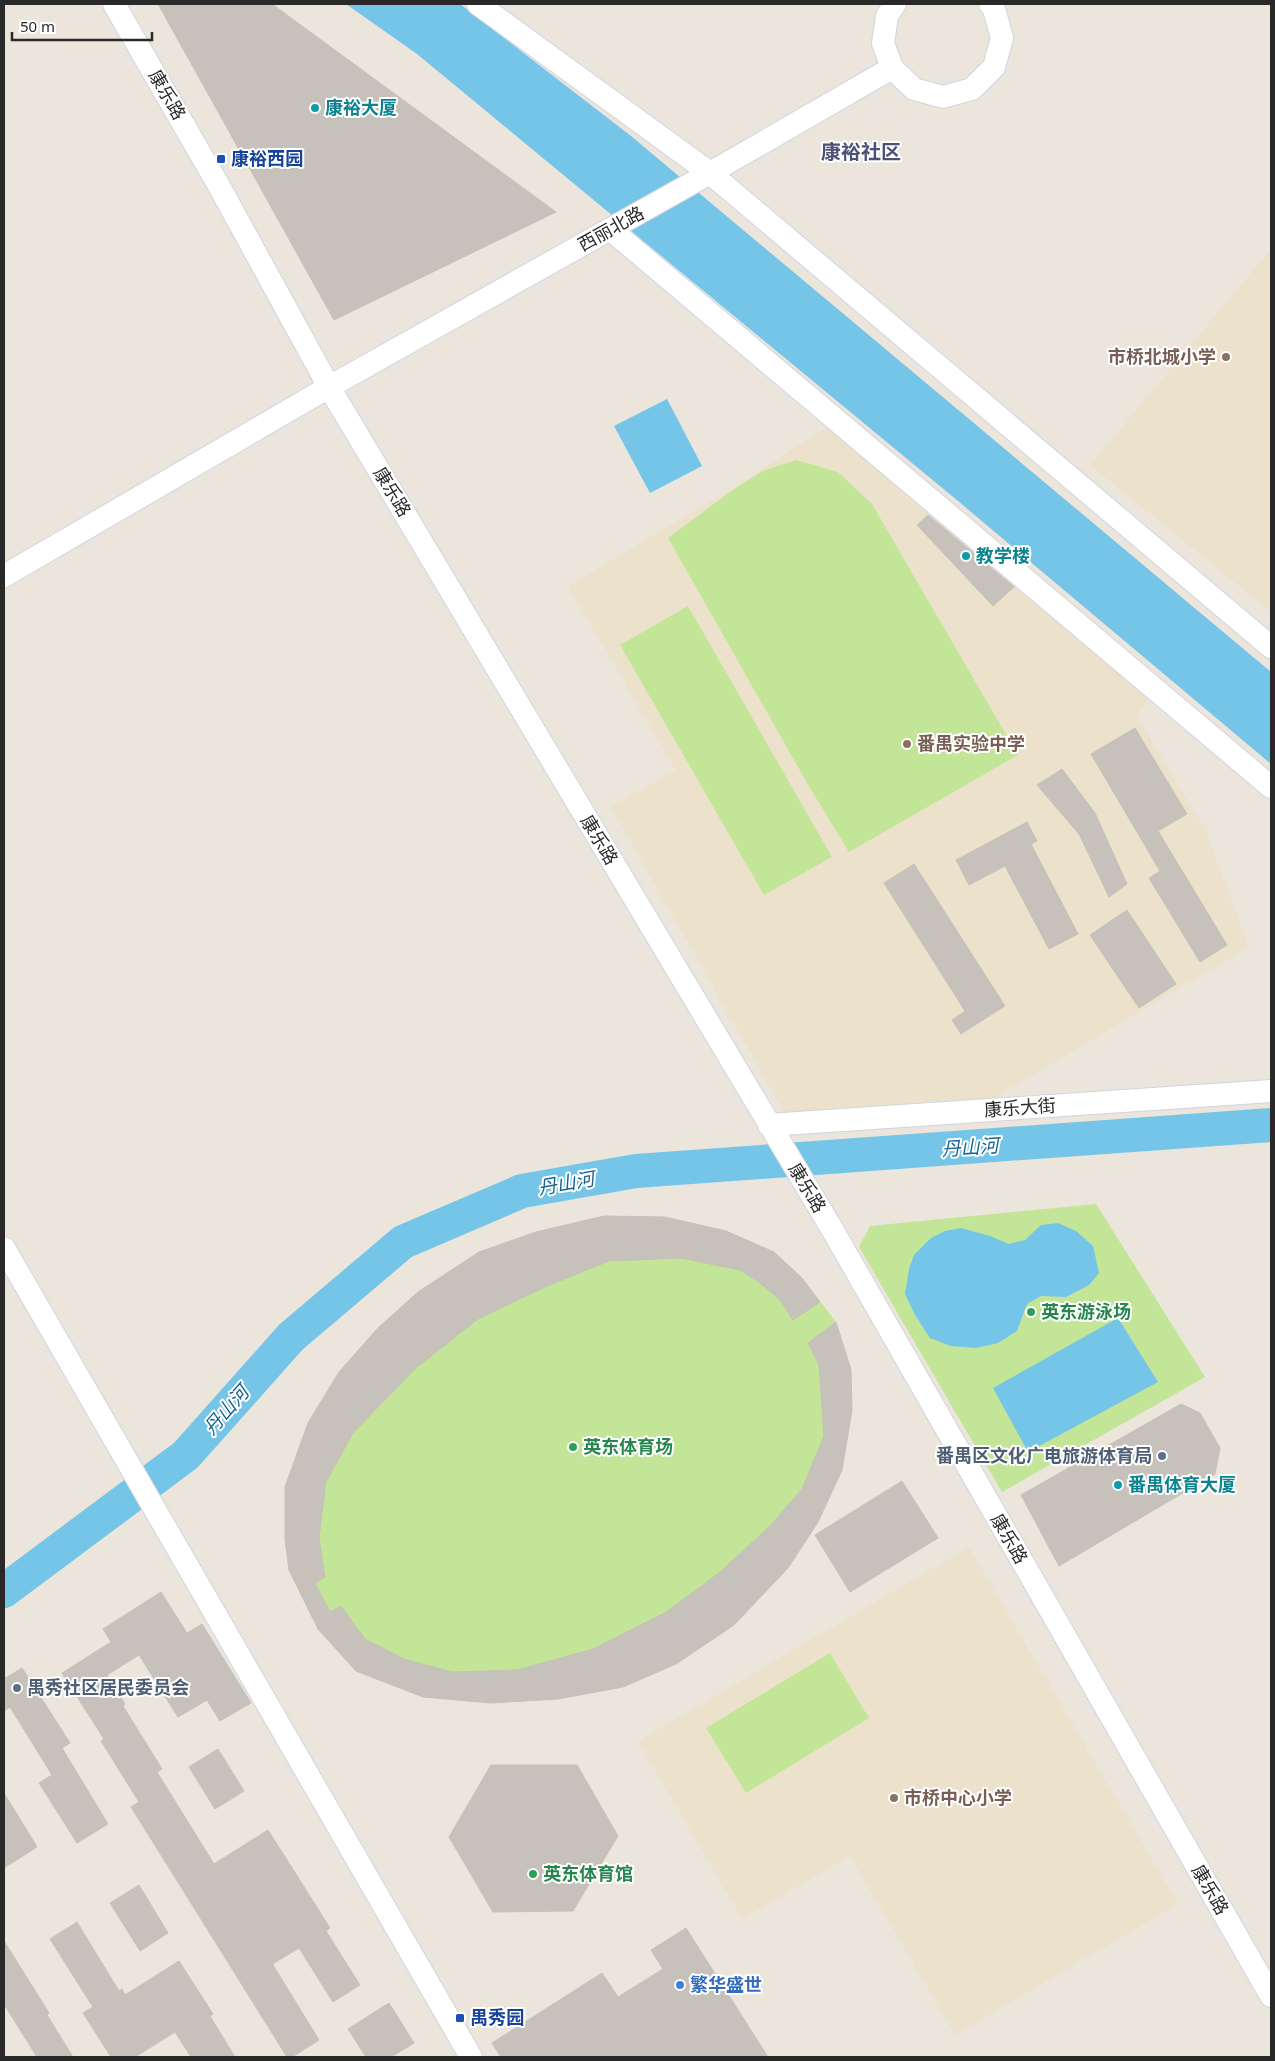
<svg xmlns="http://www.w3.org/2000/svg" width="1275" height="2061" font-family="'Noto Sans','Noto Sans SC',sans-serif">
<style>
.education{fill:#ece2cc}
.pitch{fill:#c2e597}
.water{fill:#74c5e8}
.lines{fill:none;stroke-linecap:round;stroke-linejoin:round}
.river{stroke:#74c5e8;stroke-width:34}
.building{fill:#c6c2bb;stroke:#c6c1b6}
.minor-casing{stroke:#d1d4e1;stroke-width:24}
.minor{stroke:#fff;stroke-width:22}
.culture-dot{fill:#0f9aa8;stroke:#fff;stroke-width:2}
.transit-dot{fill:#1a4fb4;stroke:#fff;stroke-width:2}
.education-dot{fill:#8d6e63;stroke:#fff;stroke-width:2}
.leisure-dot{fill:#2e9e5b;stroke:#fff;stroke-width:2}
.service-dot{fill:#5c6f8a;stroke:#fff;stroke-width:2}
.shop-dot{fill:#3f7fe0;stroke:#fff;stroke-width:2}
.labels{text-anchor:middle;stroke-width:4;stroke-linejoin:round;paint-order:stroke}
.street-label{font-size:18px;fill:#292929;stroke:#fff}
.culture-label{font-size:18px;font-weight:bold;fill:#0d838f;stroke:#fff;text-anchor:start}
.transit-label{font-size:18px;font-weight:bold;fill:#164399;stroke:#fff;text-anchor:start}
.education-label{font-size:18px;font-weight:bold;fill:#785e54;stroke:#fff;text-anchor:start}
.leisure-label{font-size:18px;font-weight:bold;fill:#27864d;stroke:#fff;text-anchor:start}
.service-label{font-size:18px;font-weight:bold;fill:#4e5e75;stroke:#fff;text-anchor:end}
.shop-label{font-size:18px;font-weight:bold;fill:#366cbe;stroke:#fff;text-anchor:start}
.water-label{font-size:19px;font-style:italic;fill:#146392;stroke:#fff}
.quarter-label{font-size:20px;font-weight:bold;fill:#4c5277;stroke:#fff}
</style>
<rect width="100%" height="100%" fill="#ebe5dc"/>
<path class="education" d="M1271,249v363l-181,-147z
M834,422l317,271 -14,24 68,112 44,118 -267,158 -195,12 -177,-311 66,-35 -108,-185 166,-99z
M969,1547l209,357 -223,131 -105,-179 -108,63 -104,-178z"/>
<path class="pitch" d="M796,460l42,12 34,32 146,251 -169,97 -39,-64 -142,-250 66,-49 31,-19z
M688,606l144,251 -68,38 -144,-250z
M1096,1204l109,173 -203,115 -143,-245 11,-21z
M604,1216l61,1 61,14 48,21 28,26 34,44 15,48 -9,100 -24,52 -30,46 -54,57 -58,39 -53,23 -65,12 -67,4 -135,-32 -38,-42 -29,-59 -4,-31v-52l23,-64 31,-51 39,-44 40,-36 118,-60z
M830,1653l39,65 -123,75 -40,-65z"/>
<path class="water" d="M346,4h114l171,132 640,536v92l-313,-263 -541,-447z
M667,399l35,67 -52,27 -36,-67z
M1058,1223l18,8 17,15 6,27 -10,12 -23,12 -25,-1 -14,8 -10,27 -19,12 -22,5 -25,-2 -21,-8 -15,-23 -10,-21 4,-25 5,-14 17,-17 14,-7 16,-3 29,8 19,8 16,-4 16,-15z
M1118,1318l40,64 -130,70 -35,-64z"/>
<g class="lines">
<path class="river" d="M4,1591l182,-136 105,-118 112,-95 119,-51 114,-20 635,-46"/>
</g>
<path class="building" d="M158,4h114l284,208 -222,108z
M928,515l86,72 -21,19 -76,-81z
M1135,728l52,86 -29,17 69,114 -27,17 -51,-84 11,-7 -69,-117z
M1062,769l33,44 32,71 -18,13 -30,-63 -42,-49z
M1027,822l10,19 -6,3 47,90 -29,15 -44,-83 -36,19 -13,-25z
M914,864l91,142 -44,28 -9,-14 13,-9 -81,-128z
M1127,910l49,74 -37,24 -49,-73z
M604,1216l61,1 61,14 48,21 28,26 18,24 -27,18 -13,-20 -20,-17 -20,-13 -59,-12 -72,3 -64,26 -67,32 -61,48 -64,66 -27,49 -7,56 6,39 -10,6 15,29 11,-6 24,33 39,20 48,13 65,-2 76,-21 73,-37 53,-39 52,-48 31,-36 22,-53 -5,-71 -11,-22 28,-21 15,48 1,40 -10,60 -24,52 -30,46 -54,57 -58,39 -53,23 -65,12 -67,4 -68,-6 -67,-26 -38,-42 -29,-59 -4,-31v-52l23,-64 31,-51 39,-44 40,-36 61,-40 57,-20z
M1181,1404l19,9 20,35 -5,26 -156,92 -38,-71z
M902,1481l36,57 -88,54 -35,-57z
M161,1592l26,41 15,-9 49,79 -31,18 -13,-21 -29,17 -39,-62 -32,20 18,29 -2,2 39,63 -5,3 57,92 54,-34 62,98 -4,3 34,54 -27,17 -34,-54 -25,15 -1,2 46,75 -27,17h-5l-156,-250 8,-5 -38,-61 3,-2 -42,-66 49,-31 -8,-13z
M22,1668l48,75 -8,5 46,76 -31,19 -38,-60 13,-8 -42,-68 -6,4v-32z
M218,1749l26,42 -29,18 -26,-42z
M491,1765h86l41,71 -45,75 -80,1 -44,-75z
M4,1793l33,54 -33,21z
M139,1885l29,48 -28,18 -30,-48z
M77,1922l42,69 3,-2 3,6 54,-34 34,53 -3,2 25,41h-44l-16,-25 -40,25h-24l-28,-44 10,-6 -43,-68z
M686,1928l82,129h-267l-9,-14 110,-70 16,24 45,-28 -12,-19z
M4,1941l45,72 -2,2 26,42h-36l-33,-53z
M389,2003l25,40 -23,14h-25l-18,-28z"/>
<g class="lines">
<defs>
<path id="minor" d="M114,4l105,182 110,201 503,842 439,767
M478,4l232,169 561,474
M895,4l-8,12 -4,27 9,25 22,21 29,8 29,-8 22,-22 8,-29 -8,-29 -4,-5
M610,229l661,558
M4,576l325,-189 381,-214 182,-105
M769,1125l502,-34
M4,1248l467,809"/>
</defs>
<use href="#minor" class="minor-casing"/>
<use href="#minor" class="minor"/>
</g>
<g class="culture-dot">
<circle cx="315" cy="108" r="5"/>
<circle cx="966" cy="556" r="5"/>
<circle cx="1118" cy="1485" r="5"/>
</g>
<g class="transit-dot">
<rect x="216" y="154" width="10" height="10" rx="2.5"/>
<rect x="455" y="2013" width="10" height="10" rx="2.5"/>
</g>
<g class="education-dot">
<circle cx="1226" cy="357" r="5"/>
<circle cx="907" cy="744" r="5"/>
<circle cx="894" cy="1798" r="5"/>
</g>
<g class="leisure-dot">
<circle cx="1031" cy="1312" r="5"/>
<circle cx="573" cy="1447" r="5"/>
<circle cx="533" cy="1874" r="5"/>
</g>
<g class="service-dot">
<circle cx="1162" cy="1456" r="5"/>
<circle cx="17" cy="1688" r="5"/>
</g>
<circle class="shop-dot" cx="680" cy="1985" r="5"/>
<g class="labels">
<g class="street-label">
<text transform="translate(167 95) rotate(60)" y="6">康乐路</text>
<text transform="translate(611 229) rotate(-29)" y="6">西丽北路</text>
<text transform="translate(392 492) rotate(59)" y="6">康乐路</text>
<text transform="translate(599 840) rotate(59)" y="6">康乐路</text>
<text transform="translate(1020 1108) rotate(-4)" y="6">康乐大街</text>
<text transform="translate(807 1188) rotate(59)" y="6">康乐路</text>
<text transform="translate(1009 1539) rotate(60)" y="6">康乐路</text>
<text transform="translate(1210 1890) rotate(60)" y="6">康乐路</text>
</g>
<g class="culture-label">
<text x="325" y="114">康裕大厦</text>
<text x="976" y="562">教学楼</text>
<text x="1128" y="1491">番禺体育大厦</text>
</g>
<g class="transit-label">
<text x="231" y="165">康裕西园</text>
<text x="470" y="2024">禺秀园</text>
</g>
<g class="education-label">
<text x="1216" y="363" text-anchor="end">市桥北城小学</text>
<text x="917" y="750">番禺实验中学</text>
<text x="904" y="1804">市桥中心小学</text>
</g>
<g class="leisure-label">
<text x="1041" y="1318">英东游泳场</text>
<text x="583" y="1453">英东体育场</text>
<text x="543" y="1880">英东体育馆</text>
</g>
<g class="service-label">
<text x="1152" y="1462">番禺区文化广电旅游体育局</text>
<text x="27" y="1694" text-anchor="start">禺秀社区居民委员会</text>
</g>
<g class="shop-label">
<text x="690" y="1991">繁华盛世</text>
</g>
<g class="water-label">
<text transform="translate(970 1147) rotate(-4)" y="7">丹山河</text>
<text transform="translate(566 1183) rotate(-10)" y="7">丹山河</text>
<text transform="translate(226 1410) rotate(-49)" y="7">丹山河</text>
</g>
<g class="quarter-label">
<text x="861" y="159">康裕社区</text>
</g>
</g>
<rect width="1275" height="2061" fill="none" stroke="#292929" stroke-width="10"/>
<path d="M12 32v8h140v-8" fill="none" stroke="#292929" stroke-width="2.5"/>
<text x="20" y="32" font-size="15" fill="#292929" stroke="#ffffff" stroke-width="4" paint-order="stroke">50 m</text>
</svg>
